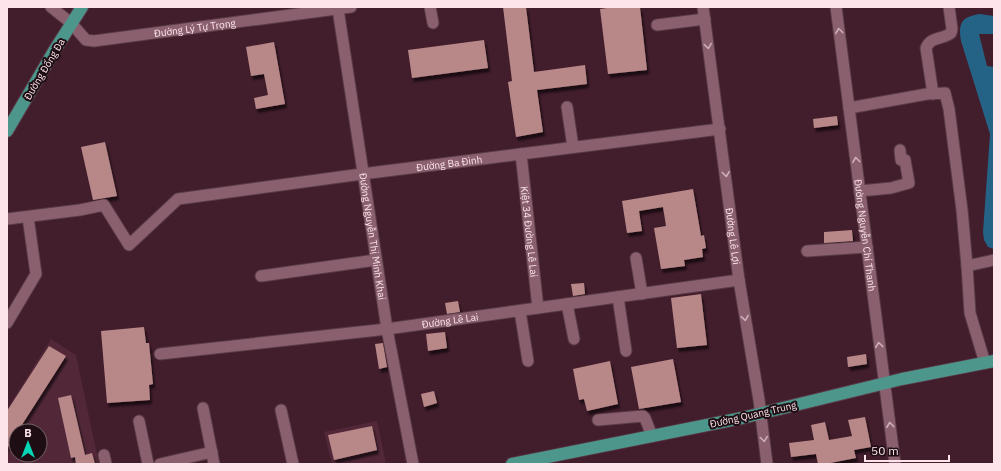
<svg xmlns="http://www.w3.org/2000/svg" width="1001" height="471" font-family="'IBM Plex Sans',sans-serif">
<style>
.built{fill:#522839;fill-rule:evenodd}
.water{fill:#256386}
.building{fill:#b88889;filter:url(#shadow)}
.lines{fill:none;stroke-linecap:round;stroke-linejoin:round}
.minor-casing{stroke:#5a3b48;stroke-width:13}
.major-casing{stroke:#5a3b48;stroke-width:14}
.minor{stroke:#8a606f;stroke-width:11}
.major{stroke:#4c968c;stroke-width:12}
.oneway{stroke:#cfafb9}
.labels{text-anchor:middle;stroke-width:4;stroke-linejoin:round;paint-order:stroke}
.street-label{font-size:10px;fill:#fde4eb;stroke:#1e0e14}
</style>
<defs>
<filter id="shadow"><feDropShadow dx="2" dy="4" stdDeviation="1" flood-color="#0009"/></filter>
</defs>
<rect width="100%" height="100%" fill="#421d2c"/>
<path class="built" d="M51,339l25,16 23,109h-92v-55zM16,431h24v24h-24z
M377,421l9,43h-54l-8,-32z"/>
<path class="water" d="M980,14l14,2v18h-15l8,32 7,1v182l-6,-2 -4,-7 -1,-8 7,-98 -29,-93c-3,-19 1,-24 19,-27z"/>
<path class="building" d="M503,7h23l8,65 51,-7 2,19 -50,6 6,42 -27,5 -8,-55 4,-1z
M614,7h26l7,63 -39,4 -8,-65z
M484,40l4,28 -76,10 -4,-28z
M274,42l11,62 -29,5 -2,-11 14,-3 -4,-21 -13,2 -5,-29z
M837,116l1,9 -24,3 -1,-9z
M105,142l12,54 -24,4 -12,-53z
M693,189l8,47 3,-1 2,13 -4,1 1,8 -19,3 1,6 -24,3 -7,-41 12,-2 -3,-19 -24,4 3,20 -15,2 -5,-32z
M852,230l1,11 -29,2v-11z
M584,283l1,11 -12,2 -2,-12z
M701,294l6,51 -30,3 -6,-50z
M458,301l2,11 -13,2 -2,-11z
M144,327l2,16h3l4,41 -4,1 1,15 -43,3 -6,-72z
M445,332l2,16 -19,3 -2,-17z
M383,343l4,24 -8,2 -4,-25z
M49,346l17,10 -48,75h-2v3l-9,15v-38z
M866,354l1,10 -19,3 -1,-10z
M673,359l8,43 -42,7 -8,-42z
M610,361l8,43 -31,7 -3,-12 -5,1 -6,-31z
M434,391l3,12 -13,4 -3,-13z
M71,395l14,60 7,-2 3,11h-19l-1,-7 -4,1 -13,-60z
M865,417l6,30 -17,3 2,8 -31,6h-7l-2,-10 -25,3 -2,-14 25,-3 -3,-15 14,-3 4,18 23,-4 -4,-16z
M372,426l5,24 -43,10 -6,-25z"/>
<g class="lines">
<defs>
<g id="minor">
<path id="s1" d="M51,7l20,16 15,17 8,1 257,-34"/>
<path d="M430,7l3,16"/>
<path id="s2" d="M703,7l36,273 20,120 8,64"/>
<path id="s3" d="M836,7l59,457"/>
<path id="s4" d="M338,9l49,320 26,135"/>
<path d="M657,25l48,-6"/>
<path d="M933,94l-7,-46c5,-12 16,-8 25,-15l1,-4 -3,-22"/>
<path d="M567,107l6,40"/>
<path d="M849,108l78,-14 18,-1 4,16 13,101 5,56 27,-6"/>
<path id="s5" d="M521,154l17,154"/>
<path d="M860,191l31,-3 18,-5 -4,-23h-4l-1,-10"/>
<path id="s6" d="M7,219l73,-9 24,-5 25,40 49,-46 184,-25 358,-45"/>
<path d="M807,251l60,-4"/>
<path d="M636,258l6,36"/>
<path d="M967,266l3,47 15,50"/>
<path d="M261,276l115,-16"/>
<path d="M618,297l8,54"/>
<path d="M567,304l7,35"/>
<path d="M520,311l8,50"/>
<path d="M7,323l29,-49 -8,-57"/>
<path id="s7" d="M160,354l227,-25 352,-49"/>
<path d="M203,408l11,56"/>
<path d="M281,410l12,54"/>
<path d="M598,420l45,-4 2,2 7,18"/>
<path d="M139,421l9,43"/>
<path d="M104,455l2,9"/>
<path d="M160,464l52,-12"/>
</g>
<path id="major" d="M7,131l47,-80 28,-44
M512,464l230,-46 160,-39 92,-18"/>
</defs>
<use href="#minor" class="minor-casing"/>
<use href="#major" class="major-casing"/>
<use href="#minor" class="minor"/>
<use href="#major" class="major"/>
</g>
<defs><path id="oneway-chevron" d="M-2-3.5L2.5 0L-2 3.5" fill="none" stroke-width="1.6" stroke-linecap="round" stroke-linejoin="round"/></defs>
<g class="oneway">
<use href="#oneway-chevron" transform="translate(839 31) rotate(-97)"/>
<use href="#oneway-chevron" transform="translate(708 46) rotate(82)"/>
<use href="#oneway-chevron" transform="translate(856 160) rotate(-97)"/>
<use href="#oneway-chevron" transform="translate(726 174) rotate(83)"/>
<use href="#oneway-chevron" transform="translate(745 318) rotate(81)"/>
<use href="#oneway-chevron" transform="translate(879 345) rotate(-97)"/>
<use href="#oneway-chevron" transform="translate(890 425) rotate(-97)"/>
<use href="#oneway-chevron" transform="translate(764 439) rotate(82)"/>
</g>
<g class="labels">
<g class="street-label">
<text dy="4" stroke="none"><textPath href="#s1" startOffset="158">Đường Lý Tự Trọng</textPath></text>
<text transform="translate(44 69) rotate(-59)" y="4">Đường Đống Đa</text>
<text dy="4" stroke="none"><textPath href="#s6" startOffset="486">Đường Ba Đình</textPath></text>
<text dy="4" stroke="none"><textPath href="#s5" startOffset="78">Kiệt 34 Đường Lê Lai</textPath></text>
<text dy="4" stroke="none"><textPath href="#s2" startOffset="231">Đường Lê Lợi</textPath></text>
<text dy="4" stroke="none"><textPath href="#s3" startOffset="230">Đường Nguyễn Chí Thanh</textPath></text>
<text dy="4" stroke="none"><textPath href="#s4" startOffset="230">Đường Nguyễn Thị Minh Khai</textPath></text>
<text dy="4" stroke="none"><textPath href="#s7" startOffset="292">Đường Lê Lai</textPath></text>
<text transform="translate(753 414) rotate(-13)" y="4">Đường Quang Trung</text>
</g>
</g>
<rect width="1001" height="471" fill="none" stroke="#fde4eb" stroke-width="16"/>
<g transform="translate(28 443)"><circle r="19" fill="#1e0e14" stroke="#77646a"/>
<path d="M0-3L7 15L0 10L-7 15Z" fill="#08d5b5"/>
<text y="-6" font-size="11" font-weight="bold" text-anchor="middle" fill="#fde4eb">B</text>
</g>
<path d="M865 455v6h84v-6" fill="none" stroke="#fde4eb" stroke-width="2"/>
<text x="871" y="455" font-size="12" fill="#fde4eb" stroke="#1e0e14" stroke-width="3" paint-order="stroke">50 m</text>
</svg>
